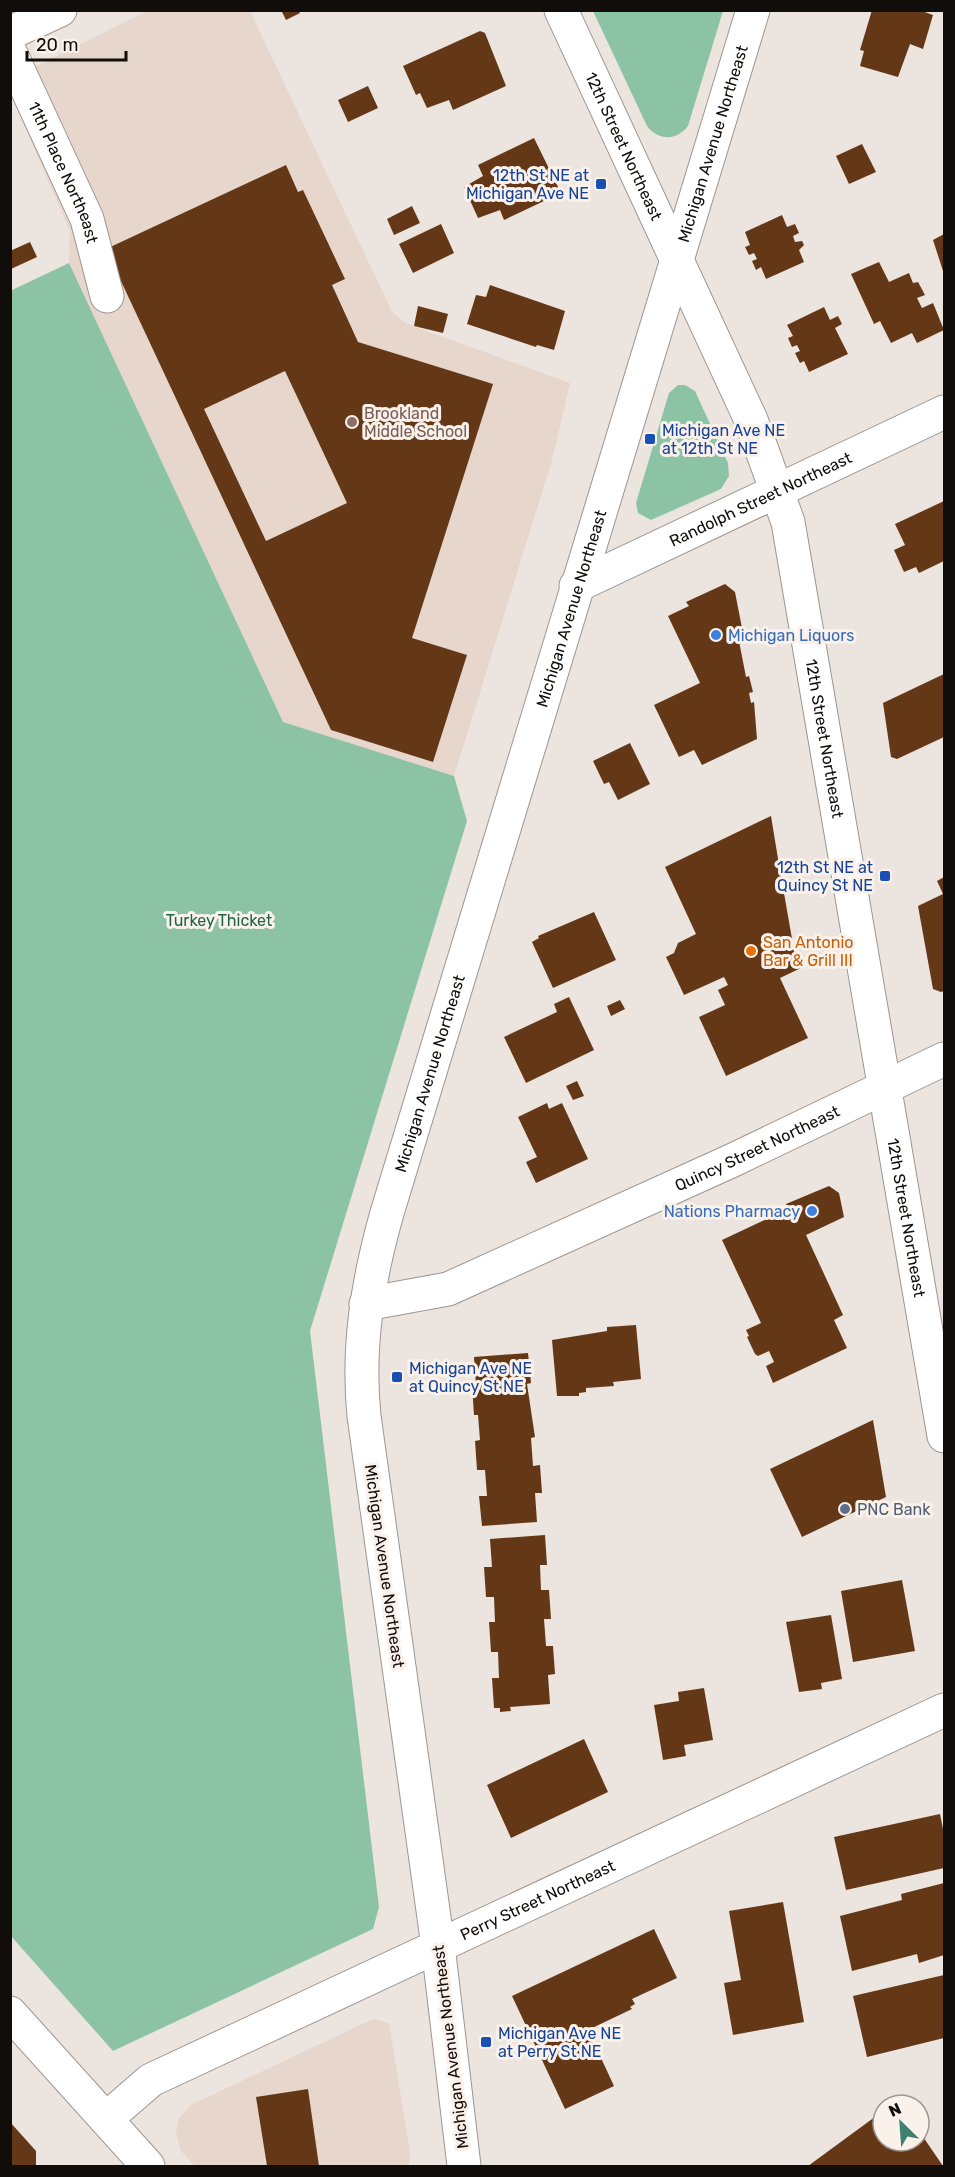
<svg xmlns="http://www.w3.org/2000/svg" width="955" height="2177" font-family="Rubik,sans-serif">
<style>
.built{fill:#e6d6cc}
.green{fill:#8dc3a5}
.building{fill:#643816;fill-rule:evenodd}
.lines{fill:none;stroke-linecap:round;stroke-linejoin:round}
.minor-casing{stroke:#9d9590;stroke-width:35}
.major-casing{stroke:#9d9590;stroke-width:35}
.minor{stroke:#fff;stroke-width:33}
.major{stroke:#fff;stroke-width:33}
.transit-dot{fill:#1a4fb4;stroke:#faf1eb;stroke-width:2}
.education-dot{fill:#8d6e63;stroke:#faf1eb;stroke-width:2}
.shop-dot{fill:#3f7fe0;stroke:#faf1eb;stroke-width:2}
.food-dot{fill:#e8710a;stroke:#faf1eb;stroke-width:2}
.service-dot{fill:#5c6f8a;stroke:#faf1eb;stroke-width:2}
.labels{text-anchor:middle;stroke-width:6;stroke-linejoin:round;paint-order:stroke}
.street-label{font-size:16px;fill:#100d0b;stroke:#faf1eb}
.transit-label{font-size:16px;fill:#164399;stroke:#faf1eb;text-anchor:start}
.education-label{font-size:16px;fill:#785e54;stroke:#faf1eb;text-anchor:start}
.shop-label{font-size:16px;fill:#366cbe;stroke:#faf1eb;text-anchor:start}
.park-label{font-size:16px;fill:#206646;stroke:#faf1eb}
.food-label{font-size:16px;fill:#c56008;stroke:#faf1eb;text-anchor:start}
.service-label{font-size:16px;fill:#4e5e75;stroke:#faf1eb;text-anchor:start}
</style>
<rect width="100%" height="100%" fill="#ece4de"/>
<path class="built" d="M147,11h103l142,301 15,12 163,59 -18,77 -98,316 -171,-54 -214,-459 1,-32 -59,-136 -1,-16z
M373,2019l16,4 21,130 -1,13h-214l-14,-15 -5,-18 3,-14 12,-14z"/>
<path class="green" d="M593,11h130l-35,115c-12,15 -29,15 -41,0z
M69,263l214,459 171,54 13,45 -157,510 69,576 -6,22 -260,122 -103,-116v-1644z
M678,385h7l10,6 33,72 1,13 -8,13 -70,31 -13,-7 -2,-10 33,-110z"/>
<path class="building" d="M281,10h17l2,3 -14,7z
M872,10h47l14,5 -10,34 -13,-5 -12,33 -38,-11 4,-15 -4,-1z
M480,31l5,2 21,53 -53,24 -4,-10 -22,8 -7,-15 -4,2 -13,-29z
M368,86l10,22 -30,14 -10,-22z
M534,138l27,55 -57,27 -4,-10 -22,8 -14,-31 19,-11 -5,-11z
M862,144l14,28 -27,12 -13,-28z
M286,165l12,27 5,-2 42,89 -13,6 26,57 135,42 -81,254 55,17 -34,107 -102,-32 -225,-481zM285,371l62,132 -81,38 -62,-132z
M412,206l8,17 -26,12 -7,-16z
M782,215l5,12 8,-3 4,9 -6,3 2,6 7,-1 2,4 -5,5 5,12 -38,17 -5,-12 -5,3 -4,-9 5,-2 -3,-6 -5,2 -4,-8 5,-2 -5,-13z
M441,224l13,29 -41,20 -14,-29z
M944,234v40l-11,-34z
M30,242l7,15 -26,12 -1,-18z
M879,262l10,20 20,-9 4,10 5,-1 7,13 -8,3 5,10 11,-5 11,27 -27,13 -5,-10 -21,10 -11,-22 -6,3 -23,-50z
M490,285l75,26 -11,39 -17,-5 -1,2 -69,-23 9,-29 10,2z
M418,306l30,8 -5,19 -29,-7z
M824,307l6,13 8,-4 4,8 -7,4 13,26 -39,18 -5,-11 -4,2 -5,-10 5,-2 -3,-6 -5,2 -4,-9 5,-2 -6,-11z
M944,501v60l-25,12 -3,-6 -12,5 -10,-22 11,-5 -10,-21z
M725,584l10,8 7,36 -4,8 8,41 3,-1 4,16 -4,1 2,10 3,-1 3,37 -55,26 -8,-15 -15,7 -25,-52 46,-22 -32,-67 21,-10 -3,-4z
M944,674v63l-47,22 -6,-2 -8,-54z
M630,743l20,41 -32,16 -9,-18 -5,2 -11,-23z
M771,816l10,61h4l3,14 -4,2 11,63 4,-1 2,13 -21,10 28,60 -82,38 -27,-59 26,-12 -7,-15 10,-5 -4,-8 -40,18 -18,-38 8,-4 4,-10 18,-9 -31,-67z
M944,877v114l-3,1 -8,-3 -15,-83 25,-12 -6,-13z
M594,912l22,48 -63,28 -21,-46 7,-4 -1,-2z
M569,997l25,53 -68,33 -22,-46 53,-25 -3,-8z
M620,1000l5,9 -14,7 -4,-10z
M577,1081l7,15 -11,4 -7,-14z
M547,1103l2,6 13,-6 26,56 -52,24 -10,-21 11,-5 -19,-40z
M829,1186l10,7 5,24 -38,18 37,80 -9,5 13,28 -74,35 -7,-17 8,-4 -5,-11 -11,5 -3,-2 -8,-17 2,-1 -3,-6 15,-7 -39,-83 66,-31 -2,-5z
M636,1325l5,54 -28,3 1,4 -28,2v4l-7,1v3h-22l-5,-56 55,-9v-4z
M528,1353l3,30 -4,1 8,53 -4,1 2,28 7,-1 2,28h-7l2,29 -55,4 -3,-30h8l-2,-26h-8l-2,-29 5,-1 -2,-25h-4l-2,-30h4l-2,-28z
M873,1420l13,77 -84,40 -32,-68z
M545,1535l2,30h-7l1,25h8l2,29h-7l2,27h7l2,28 -7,1 2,29 -40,3 1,4 -11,1v-4h-6l-2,-30h7l-1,-26h-7l-2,-30h6l-1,-25h-8l-2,-30h8l-2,-28z
M902,1580l13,71 -62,11 -12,-71z
M831,1615l11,64 -21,4 1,6 -23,3 -13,-70z
M704,1688l9,52 -29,5 2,11 -23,4 -9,-55 25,-4 -1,-9z
M584,1739l24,53 -97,46 -24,-53z
M940,1814l4,20v34l-98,22 -12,-53z
M944,1883v72l-25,8 -2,-9 -65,17 -12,-55 62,-16 -1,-6z
M783,1902l21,120 -71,13 -9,-52 17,-3 -12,-69z
M654,1929l23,49 -45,21 3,5 -5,3 2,2 -44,21 26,56 -49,23 -53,-113z
M944,1975v63l-77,19 -14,-61z
M308,2089l11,77h-52l-11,-69z
M883,2111v30h36v-10l24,35h-135z
M10,2122l26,29v15h-26z"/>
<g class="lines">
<defs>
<g id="minor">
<path id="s1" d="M561,10l190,410 37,102 156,914"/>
<path d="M10,33l50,-23"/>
<path id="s2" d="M10,52l77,167 20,77"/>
<path id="s3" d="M576,586l368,-174"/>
<path id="s4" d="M366,1304l82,-15 283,-128 213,-102"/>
<path d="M10,2013l138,153"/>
<path id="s5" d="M106,2119l45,-39 793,-370"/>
</g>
<g id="major">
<path id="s6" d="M464,2166l-26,-220 -74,-530c-7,-70 4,-136 23,-203l366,-1203"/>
</g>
</defs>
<use href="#minor" class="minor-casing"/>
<use href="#major" class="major-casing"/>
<use href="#minor" class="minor"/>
<use href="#major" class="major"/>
</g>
<g class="transit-dot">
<rect x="595" y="178" width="12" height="12" rx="3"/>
<rect x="644" y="433" width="12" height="12" rx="3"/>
<rect x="879" y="870" width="12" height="12" rx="3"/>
<rect x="391" y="1371" width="12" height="12" rx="3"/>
<rect x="480" y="2036" width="12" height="12" rx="3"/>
</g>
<circle class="education-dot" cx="352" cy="422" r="6"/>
<g class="shop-dot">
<circle cx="716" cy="635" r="6"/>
<circle cx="812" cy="1211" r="6"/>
</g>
<circle class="food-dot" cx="751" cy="951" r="6"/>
<circle class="service-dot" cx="845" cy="1509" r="6"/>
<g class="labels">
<g class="street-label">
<text dy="6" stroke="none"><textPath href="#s6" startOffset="2080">Michigan Avenue Northeast</textPath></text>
<text dy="6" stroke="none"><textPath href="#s1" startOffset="150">12th Street Northeast</textPath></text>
<text dy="6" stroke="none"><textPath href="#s2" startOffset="132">11th Place Northeast</textPath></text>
<text dy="6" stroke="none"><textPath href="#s3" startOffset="204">Randolph Street Northeast</textPath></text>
<text dy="6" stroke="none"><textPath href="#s6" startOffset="1594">Michigan Avenue Northeast</textPath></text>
<text dy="6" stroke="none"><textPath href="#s1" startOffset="780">12th Street Northeast</textPath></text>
<text dy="6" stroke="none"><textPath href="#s6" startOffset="1108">Michigan Avenue Northeast</textPath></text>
<text dy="6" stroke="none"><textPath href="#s4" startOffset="423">Quincy Street Northeast</textPath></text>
<text dy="6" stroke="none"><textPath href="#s1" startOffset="1266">12th Street Northeast</textPath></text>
<text transform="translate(385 1566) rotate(82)" y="6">Michigan Avenue Northeast</text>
<text dy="6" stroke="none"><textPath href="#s5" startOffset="486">Perry Street Northeast</textPath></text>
<text transform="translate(450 2047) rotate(-97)" y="6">Michigan Avenue Northeast</text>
</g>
<g class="transit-label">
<text x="589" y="181" text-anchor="end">12th St NE at<tspan x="589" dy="18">Michigan Ave NE</tspan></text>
<text x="662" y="436">Michigan Ave NE<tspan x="662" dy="18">at 12th St NE</tspan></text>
<text x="873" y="873" text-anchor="end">12th St NE at<tspan x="873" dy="18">Quincy St NE</tspan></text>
<text x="409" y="1374">Michigan Ave NE<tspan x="409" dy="18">at Quincy St NE</tspan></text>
<text x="498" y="2039">Michigan Ave NE<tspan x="498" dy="18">at Perry St NE</tspan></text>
</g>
<g class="education-label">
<text x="364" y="419">Brookland<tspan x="364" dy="18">Middle School</tspan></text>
</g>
<g class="shop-label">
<text x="728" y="641">Michigan Liquors</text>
<text x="800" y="1217" text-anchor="end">Nations Pharmacy</text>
</g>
<g class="park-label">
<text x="219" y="926">Turkey Thicket</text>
</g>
<g class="food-label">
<text x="763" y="948">San Antonio<tspan x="763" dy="18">Bar &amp; Grill III</tspan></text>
</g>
<g class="service-label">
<text x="857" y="1515">PNC Bank</text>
</g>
</g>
<rect width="955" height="2177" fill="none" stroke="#100d0b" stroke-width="24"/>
<g transform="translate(901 2123) rotate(335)"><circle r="28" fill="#faf1eb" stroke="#9c9691" stroke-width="1.5"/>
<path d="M0-4.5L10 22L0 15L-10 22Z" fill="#3f8070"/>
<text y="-9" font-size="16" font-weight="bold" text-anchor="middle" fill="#100d0b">N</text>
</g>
<path d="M27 51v9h99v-9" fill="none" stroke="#100d0b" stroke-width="3"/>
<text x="36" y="51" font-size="18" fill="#100d0b" stroke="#faf1eb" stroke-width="4.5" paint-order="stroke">20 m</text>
</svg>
